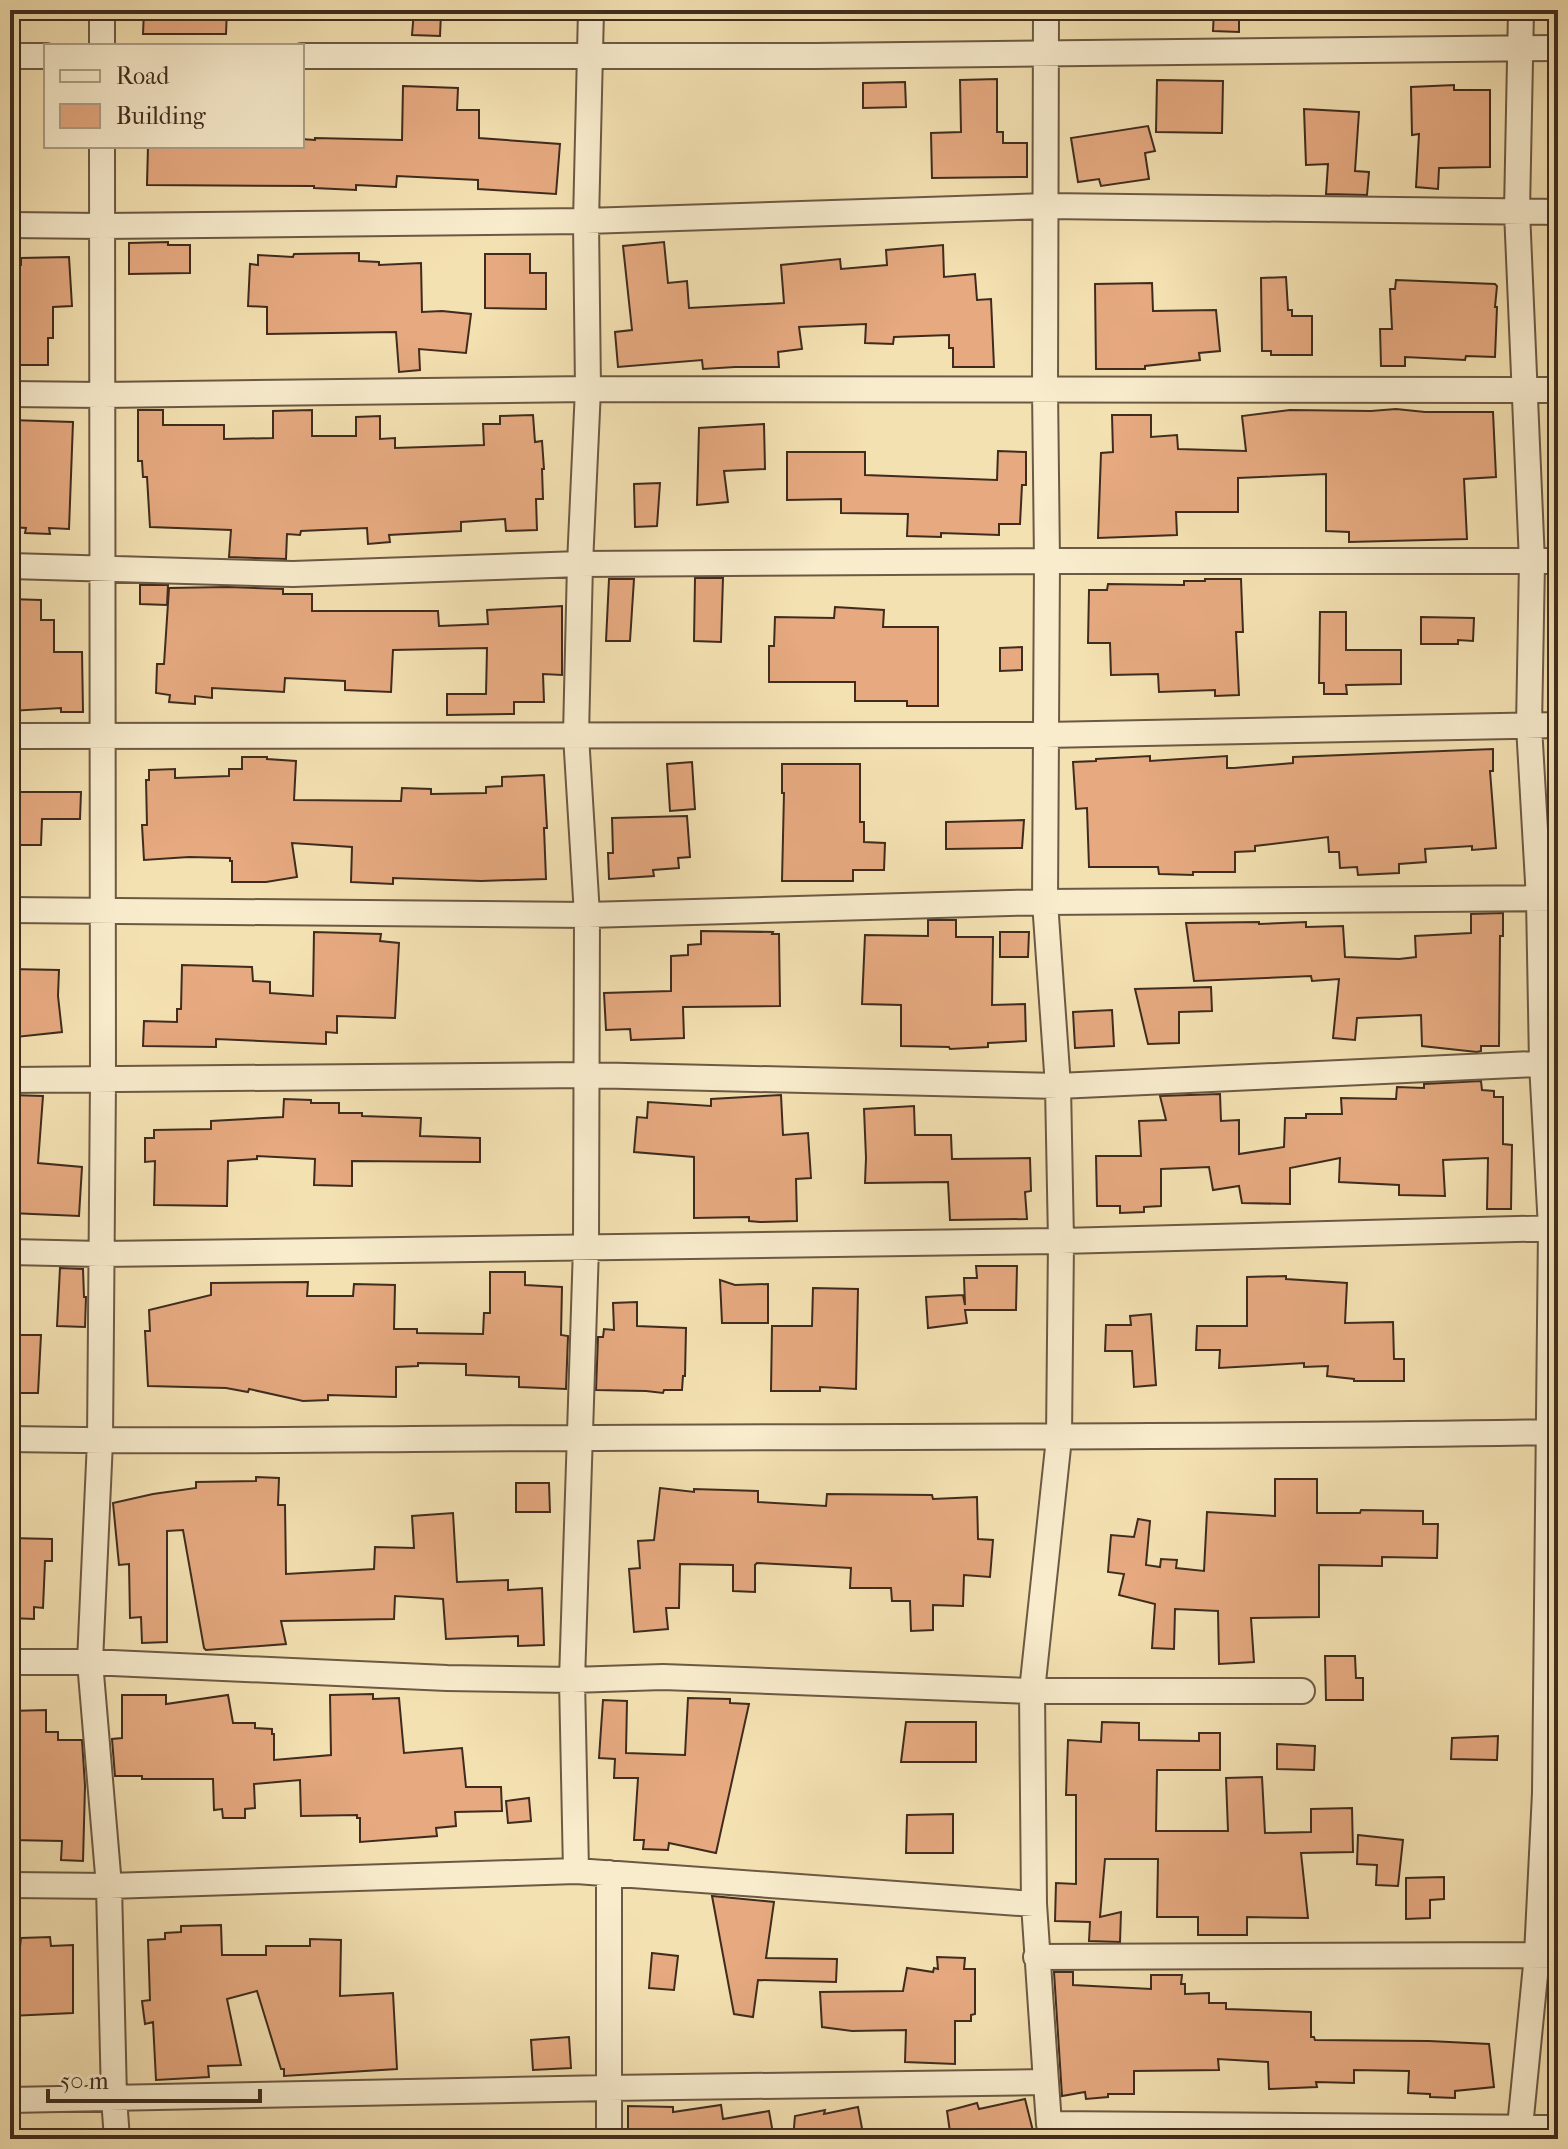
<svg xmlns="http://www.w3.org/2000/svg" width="1568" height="2149" font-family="'IM FELL French Canon',serif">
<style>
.building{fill:#e6a980;stroke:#3f2c1e;stroke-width:2}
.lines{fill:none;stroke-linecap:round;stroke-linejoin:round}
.street-casing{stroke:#6c5943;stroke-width:28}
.street{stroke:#f8eccd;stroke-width:24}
</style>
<rect width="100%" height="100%" fill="#f4e1b2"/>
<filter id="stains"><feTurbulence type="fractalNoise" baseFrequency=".0025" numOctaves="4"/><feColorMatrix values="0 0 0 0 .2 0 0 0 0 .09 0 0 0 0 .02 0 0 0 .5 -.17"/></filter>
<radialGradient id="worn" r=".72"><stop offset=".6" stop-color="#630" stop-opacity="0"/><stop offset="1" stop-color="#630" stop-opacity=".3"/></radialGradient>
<path class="building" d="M144,10h83l-1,24h-83z
M1214,10h25v22l-26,-1z
M414,11l27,2 -1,23 -28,-1z
M997,79v53h6v11h24v34l-95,1 -1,-45 30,-1 -1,-52z
M1157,80l66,1 -1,52 -66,-1z
M905,82l1,25 -43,1v-25z
M1454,85v5h36v77l-51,1 -1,21 -22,-2 3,-53 -7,1 -1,-48z
M403,86l55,2 -1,22h22v28l81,6 -4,50 -78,-5v-9l-81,-4 -1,11 -40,-2v5l-42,-2v-2l-167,-1 1,-39h154v-7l13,1v-2l87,2z
M1304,109l55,3 -4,59 14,1 -2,23 -41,-1 2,-30 -22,1z
M1148,126l7,25 -10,2 4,26 -48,7 -2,-7 -21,3 -7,-44z
M168,242v3h22v28l-61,1v-31z
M664,242l4,41 19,-2 2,27 95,-5 -3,-38 59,-6 1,10 46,-4 -1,-15 57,-5 1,32 31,-3 2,26 14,-1 3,68h-41v-19h-4v-13l-55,2 -1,7 -28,-1 1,-19 -67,3 3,22 -24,3 1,15h-44l-32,2 -1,-9 -84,7 -3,-35 17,-2 -9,-84z
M359,253v8l20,1v3l42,-2 1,49 20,-1 29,3 -5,39 -47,-4 1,21 -21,2 -3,-40 -129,2v-27l-19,-1 2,-42 8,1v-10l35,2 1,-3z
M485,254h45v19h16v36l-61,-1z
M69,257l3,49 -19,1v31h-5v27h-38v-100h11v-7z
M1286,277l2,33h4v6h20v39h-41v-4h-9l-1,-73z
M1396,280l99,4 2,2 -2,21h2l-2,50 -29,-1 -1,4 -60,-3v9h-24l-1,-37h12l-2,-40h5z
M1152,283l1,28 63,-1 4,41 -21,2 1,7 -55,6v3h-49l-1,-85z
M1396,409l29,3h68l3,65 -32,2 3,60 -118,3v-10l-23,-1v-57l-88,4v34h-62l1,23 -79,3 3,-85 12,-1 -1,-37h39v22l26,-2 1,14 68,2 -4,-35 48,-6 81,1z
M138,410h25v15h61v14l49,-1v-27l39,-1v26h44v-19l24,-1v23l15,-1v10l89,-3 -1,-21h17v-8l33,-1 2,27 7,-1 2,28h-2l1,30h-7l1,31 -31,1 -1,-12 -44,3v9l-72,4 1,7 -22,2 -1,-16 -66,3 -1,4 -13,-1 -1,25 -57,-2 2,-27 -81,-3 -3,-50h-4l-1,-16h-4z
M10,420l63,2 -4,107 -20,-1 1,6 -25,-1 1,-5 -16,-1z
M764,424l1,45 -41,2 4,31 -31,3 2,-77z
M998,451l28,1v33h-4l-2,39h-21v11l-58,-2v4l-34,-1 1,-22 -67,-1v-14l-54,1v-48h78v23l132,5z
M660,483l-3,43 -22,1 -1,-43z
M695,578h28l-2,64 -27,-1z
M609,579h25l-4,62h-24z
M1205,579h36l2,53h-7l3,63 -24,1v-6l-56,2 -1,-18 -47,1 -1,-32h-22l1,-53h18l1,-6 76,1v-4h21z
M140,585h28l-1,20 -27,-1z
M228,587l55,2v5h29v17h126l1,15 49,-2 -1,-14 75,-4v69l-19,-1 1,28h-30v12l-67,1v-21h39l1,-46 -94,2 -2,42 -46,-2v-9l-60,-3 -1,14 -72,-4v10l-17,-2v8l-26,-2 1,-7 -14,-2 1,-29h7l5,-76z
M10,599l31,1v20h13v32h28l1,60h-22v-4l-51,3z
M835,607l49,3 -1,17h55v79h-31v-5h-52v-19h-86v-36h5l1,-29 59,1z
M1320,612h26v38h55v34l-55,1 1,9h-23v-11h-5z
M1421,617l53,1 -1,23 -15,-1v4h-37z
M1022,647v23l-22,1v-23z
M1493,749v22h-3l6,77 -24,2v-4l-47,3 1,13 -27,2v9l-41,2 -1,-8 -17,1 -1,-16h-10l-1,-15 -73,9v5l-20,1v20h-42v3l-34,-1 -1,-7h-69l-2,-59 -11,1 -3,-47 23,-1v-2l54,-3v5l77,-5v12h7l59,-5v-6z
M242,757h25v2l29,2 -2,39 107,1 1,-13 29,1v5l55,-1v-6l16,-1v-9l42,-2 3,53h-3l2,51 -65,2 -88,-3v6l-42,-2 1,-35 -60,-4 5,34 -31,5h-34v-21h-2v-3l-41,-1 -45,3 -2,-35h5l-1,-45h3v-10l26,-1v9l54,-2v-7h13z
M692,762l3,47 -25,2 -3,-47z
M782,764h78v58h4v20l21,1 -1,27h-31v11h-71l2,-88h-2z
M10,792h71l-1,27h-38l-1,26h-31z
M687,816l3,41 -12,1 1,10 -26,2 1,6 -45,3 -1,-26h5l-1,-35z
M1024,820l-2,28 -76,1v-27z
M1503,913v23h-3l-1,110h-18v5l-4,1 -55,-6 -1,-31 -64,3 -2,22 -22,-2 6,-59 -27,2 -1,-5 -117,5 -8,-58 73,-1v2l47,-2v5l37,-1 2,31 54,2 17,-2 -1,-21 56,-3v-19z
M928,920h28v17h37l-1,68 33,-1 1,37 -38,2v4l-38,2 -1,-2 -48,-1v-41l-39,-1 3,-69 63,1z
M701,931l72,1 -1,2h7l1,72 -97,1 1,31 -53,2 -1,-11 -24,1 -2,-37 67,-2v-35l17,-1v-10l13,-1z
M314,932l67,2 -1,7 19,2 -4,75 -58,-2v17l-11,-1v12l-110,-5v8l-73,-1 1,-25 33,1v-13h4l1,-44 70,2 1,14 17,1v11l43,3z
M1000,932h29l-1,25h-28z
M10,969l49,1 -1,26 4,36 -46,5 -4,-32h-2z
M1211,987l1,24 -33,1v31l-31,1 -13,-55z
M1112,1010l2,36 -39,2 -2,-36z
M1481,1081l1,9 12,1v6h9v47l9,1 -1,64h-24l1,-51 -45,2 2,36 -46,-1v-10l-60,-3 1,-24 -50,10v36l-48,-1 -3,-17 -26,4 -4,-23 -48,2v37l-17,1v5l-24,1v-7h-23l-1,-50h45l-2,-35 27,-1 -6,-24 60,-2 1,27 18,-1v34l45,-7 1,-29h21v-4h36l-1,-16 55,1 1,-12 27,1v-4z
M10,1095l33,1 -5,67 44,4 -3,49 -69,-3z
M781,1095l2,40 25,-2 3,45 -15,1 1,42 -37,1 -11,-1v-4l-55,1v-61l-60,-5 3,-35 10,1 1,-16 63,4v-7z
M284,1099l27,1v3h28v10h23v3l59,2 -1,18 60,2v24l-128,-1v25l-38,-1 1,-26 -58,-3v3l-29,2 -1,45 -73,-1 1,-44 -10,1v-24h9v-8l57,-1v-8l72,-4z
M914,1106l1,29h36l1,24 78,-1 1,33 -6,1 2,27 -77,1 -2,-38 -83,1 1,-25 -2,-49z
M976,1266h41l-1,44h-51l2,13 -39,5 -2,-31 37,-2 2,10 -1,-27h13z
M60,1268l23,1 1,28h2l-1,30 -28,-1z
M490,1272h35v13l37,2 -1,48 7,1 -2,53 -47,-2v-10l-53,-2v-11l-48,-1v3l-22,1v30l-68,-2v5l-25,1 -54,-12 -1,3 -22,-4 -78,-2 -3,-55h5l-1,-21 62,-15v-12l97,-1 -1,14h46l1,-12 41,1 -1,44h23v4l66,1 1,-21h6z
M1286,1276v3l61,4 -2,40 48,-1 1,37h10v22h-50v-2l-27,-3 1,-10 -24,1v-4l-85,5 1,-18h-24l1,-24h50v-49z
M720,1280l15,5 33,-1v39h-46z
M813,1288l45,1 -2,100 -36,-2v4h-49l1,-65h40z
M637,1302v24l49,2 -1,48h-2l-1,14h-18l-1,3 -17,-2 -50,-1 2,-53h5l1,-8 10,1 -1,-27z
M1151,1314l5,71 -22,2 -2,-36h-27l1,-26h25l-1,-9z
M10,1335h31l-3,58h-28z
M256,1477l23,1 -1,27h7l1,69 88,-5 1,-22 39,1 -2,-32 41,-3 4,69 51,-2v10l34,-2 2,57 -26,1v-10l-72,3 -3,-40 -48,-3 -1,23 -113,2 5,23 -80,6 -2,-2 -21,-118 -16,1v111l-25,1 -1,-26 -11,1 -1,-54 -10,1 -6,-62 40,-9 43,-6v-6l60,-1z
M1275,1479h42v34h43l1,-3 62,1v13h15l-1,34 -55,-1v9l-63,-1v52l-68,1 3,44 -35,2 -1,-53 -43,-2 -1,40 -22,-1 3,-44 -36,-9 5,-21 -16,-2 3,-37 23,2 4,-18 12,2 -4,44 14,2 1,-8 16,1 -1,8 28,3 3,-59 68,4z
M516,1483h33l1,29h-34z
M660,1488l34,4v-3l64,2v11l68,4 1,-12 105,1 1,4 44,-2 1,42 15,1 -3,37 -26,-2 -1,31 -30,-1v25l-22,1 -1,-30h-18l-1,-13h-41l1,-20 -94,-5 -2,2v27l-22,-1v-26l-53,-1 -1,44h-13l2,21 -34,3 -5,-63 11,-1 -2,-27 16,-1z
M10,1538l42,1v22h-7l-2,47 -9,-1v12l-24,-1z
M1325,1656h30l1,22h7v22h-37z
M373,1694v5l26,-1 5,55 58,-5 4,39h35l1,24 -47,1 1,14 -20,2 1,8 -77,6v-24h-3v-3l-56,1 -1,-36 -46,4 1,24 -10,1v9h-22l-1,-9 -8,1 -1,-31h-71v-3h-27l-3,-37 10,-1v-43h44v9l62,-9 5,28h22v5l17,1v5h2v26l57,-5 -1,-60z
M688,1698l42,1v4l19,1 -33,149 -47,-10 -1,7 -25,-1 1,-9h-10l4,-62h-24l1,-19 -16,-1 4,-58 24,1 -1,52 59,2z
M46,1710v22h12v8h24l3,46 -2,75 -22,-1 1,-19 -51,-1 -1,-129z
M906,1722h70v40h-75z
M1102,1722l37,1v17l60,1v-8h21v37h-63l-1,61h72l-2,-53 36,-1 3,56 46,-1v-23l41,-1 1,44 -52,1 7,65 -61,-1v18h-49v-18h-41l1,-58h-53l-5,58 21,-5 -1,30 -31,-1 1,-19 -35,-1 1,-38 20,1v-89h-10l2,-55 33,2z
M1498,1736l-1,24 -46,-1 1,-21z
M1277,1744l38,2 -1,24 -37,-1z
M529,1798l2,23 -23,2 -2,-22z
M953,1814v39h-47l1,-38z
M1358,1835l45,5 -5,46 -22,-1 1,-20 -20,-1z
M1444,1877v22l-14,1v18l-24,1v-41z
M712,1896l62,6 -8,56 71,1 -1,23 -78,-2 -5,37 -19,-3z
M221,1925l1,30h44v-9h44v-7l31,1 -1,56 53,-3 4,76 -113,7v-7h-3l-24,-78 -30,8 14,66 -33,1 1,11 -53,3 -3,-58 -8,2 -3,-23 8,-1 -2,-60 17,-1v-6l16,-1v-6z
M50,1937l1,9 22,-1v68l-63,3v-69h10l1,-9z
M652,1953l26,3 -4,34 -25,-2z
M937,1957l28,1 -1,11h11v45l-4,1v6h-16v43l-50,-2 1,-32 -54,1 -30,-4 -2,-35 83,-1 4,-23 26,4 1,-4 4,1z
M1054,1972h19v13l78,4v-14h31l-1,9h4v10l24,-1v10h17v6l85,3v25h3l1,3 114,1 60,3 5,43 -39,4v7l-25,-1v-3l-22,-1 1,-22 -55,-1v13l-38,-1 1,5 -48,2 -1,-27 -50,-3 1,11 -85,1v23h-26v3l-22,2 -1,-7 -23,4z
M569,2037l2,31 -38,2 -2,-30z
M1025,2099l10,40h-84l-4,-28 30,-8 2,6z
M721,2105l2,14 46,-8 5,28h-115l-1,-5h-30v-28l45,1v5z
M858,2107l6,32h-71l2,-23 30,-6 -1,4z"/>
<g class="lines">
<defs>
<path id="street" d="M1046,10l-1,379 2,172 -2,341 13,184 3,155 -2,197 -27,253 2,213 12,178 3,42 4,15
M102,46v-36
M10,56h36
M302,56h513l743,-8
M102,146l1,934 -3,361 -10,221 19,224 5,212 3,41
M10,225l92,1 484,-5 461,-15 511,6
M10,394l92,1 486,-6 970,1
M10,566l283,8 287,-10 467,-3h511
M10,736l1035,-1 513,-10
M10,910l577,5 458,-13 513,-4
M10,1080l575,-5 473,11 498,-23
M10,1252l91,2 960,-13 497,-13
M10,1439c189,4 379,-1 568,-1 327,-2 653,0 980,-6
M10,1662h80l357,16 125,2 91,-3 369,14h270
M576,1871l-4,-191 14,-433 1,-332 -11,-180 4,-171 8,-175 -2,-168 5,-211
M609,1873v266
M10,1885l99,1 467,-15 458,33
M1036,1957l522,-2
M10,2100l599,-12 437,-6
M1049,2124l509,4
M1520,2139v-12l17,-172 8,-162 6,-565 -9,-165 -3,-164 -10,-173 3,-164 -15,-351 4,-201"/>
</defs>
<use href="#street" class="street-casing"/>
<use href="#street" class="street"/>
</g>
<rect width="1568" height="2149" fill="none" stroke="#f4e1b2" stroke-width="40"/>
<rect x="12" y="12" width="1544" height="2125" fill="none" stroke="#3f2c1e" stroke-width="4"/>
<rect x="20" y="20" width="1528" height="2109" fill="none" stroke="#3f2c1e" stroke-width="2"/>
<rect x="44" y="44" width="260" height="104" fill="#f8eccd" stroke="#ae9f87" stroke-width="2"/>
<rect x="60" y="70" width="40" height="12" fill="#f8eccd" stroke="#ae9f87" stroke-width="2"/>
<text x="116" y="84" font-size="24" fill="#3f2c1e">Road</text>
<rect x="60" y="104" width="40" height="24" fill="#e6a980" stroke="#ae9f87" stroke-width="2"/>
<text x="116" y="124" font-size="24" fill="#3f2c1e">Building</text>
<path d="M48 2089v12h212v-12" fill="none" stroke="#3f2c1e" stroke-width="4"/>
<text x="60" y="2089" font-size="24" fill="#3f2c1e" stroke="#f8eccd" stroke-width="6" paint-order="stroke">50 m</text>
<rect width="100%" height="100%" filter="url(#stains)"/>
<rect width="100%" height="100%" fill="url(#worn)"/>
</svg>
